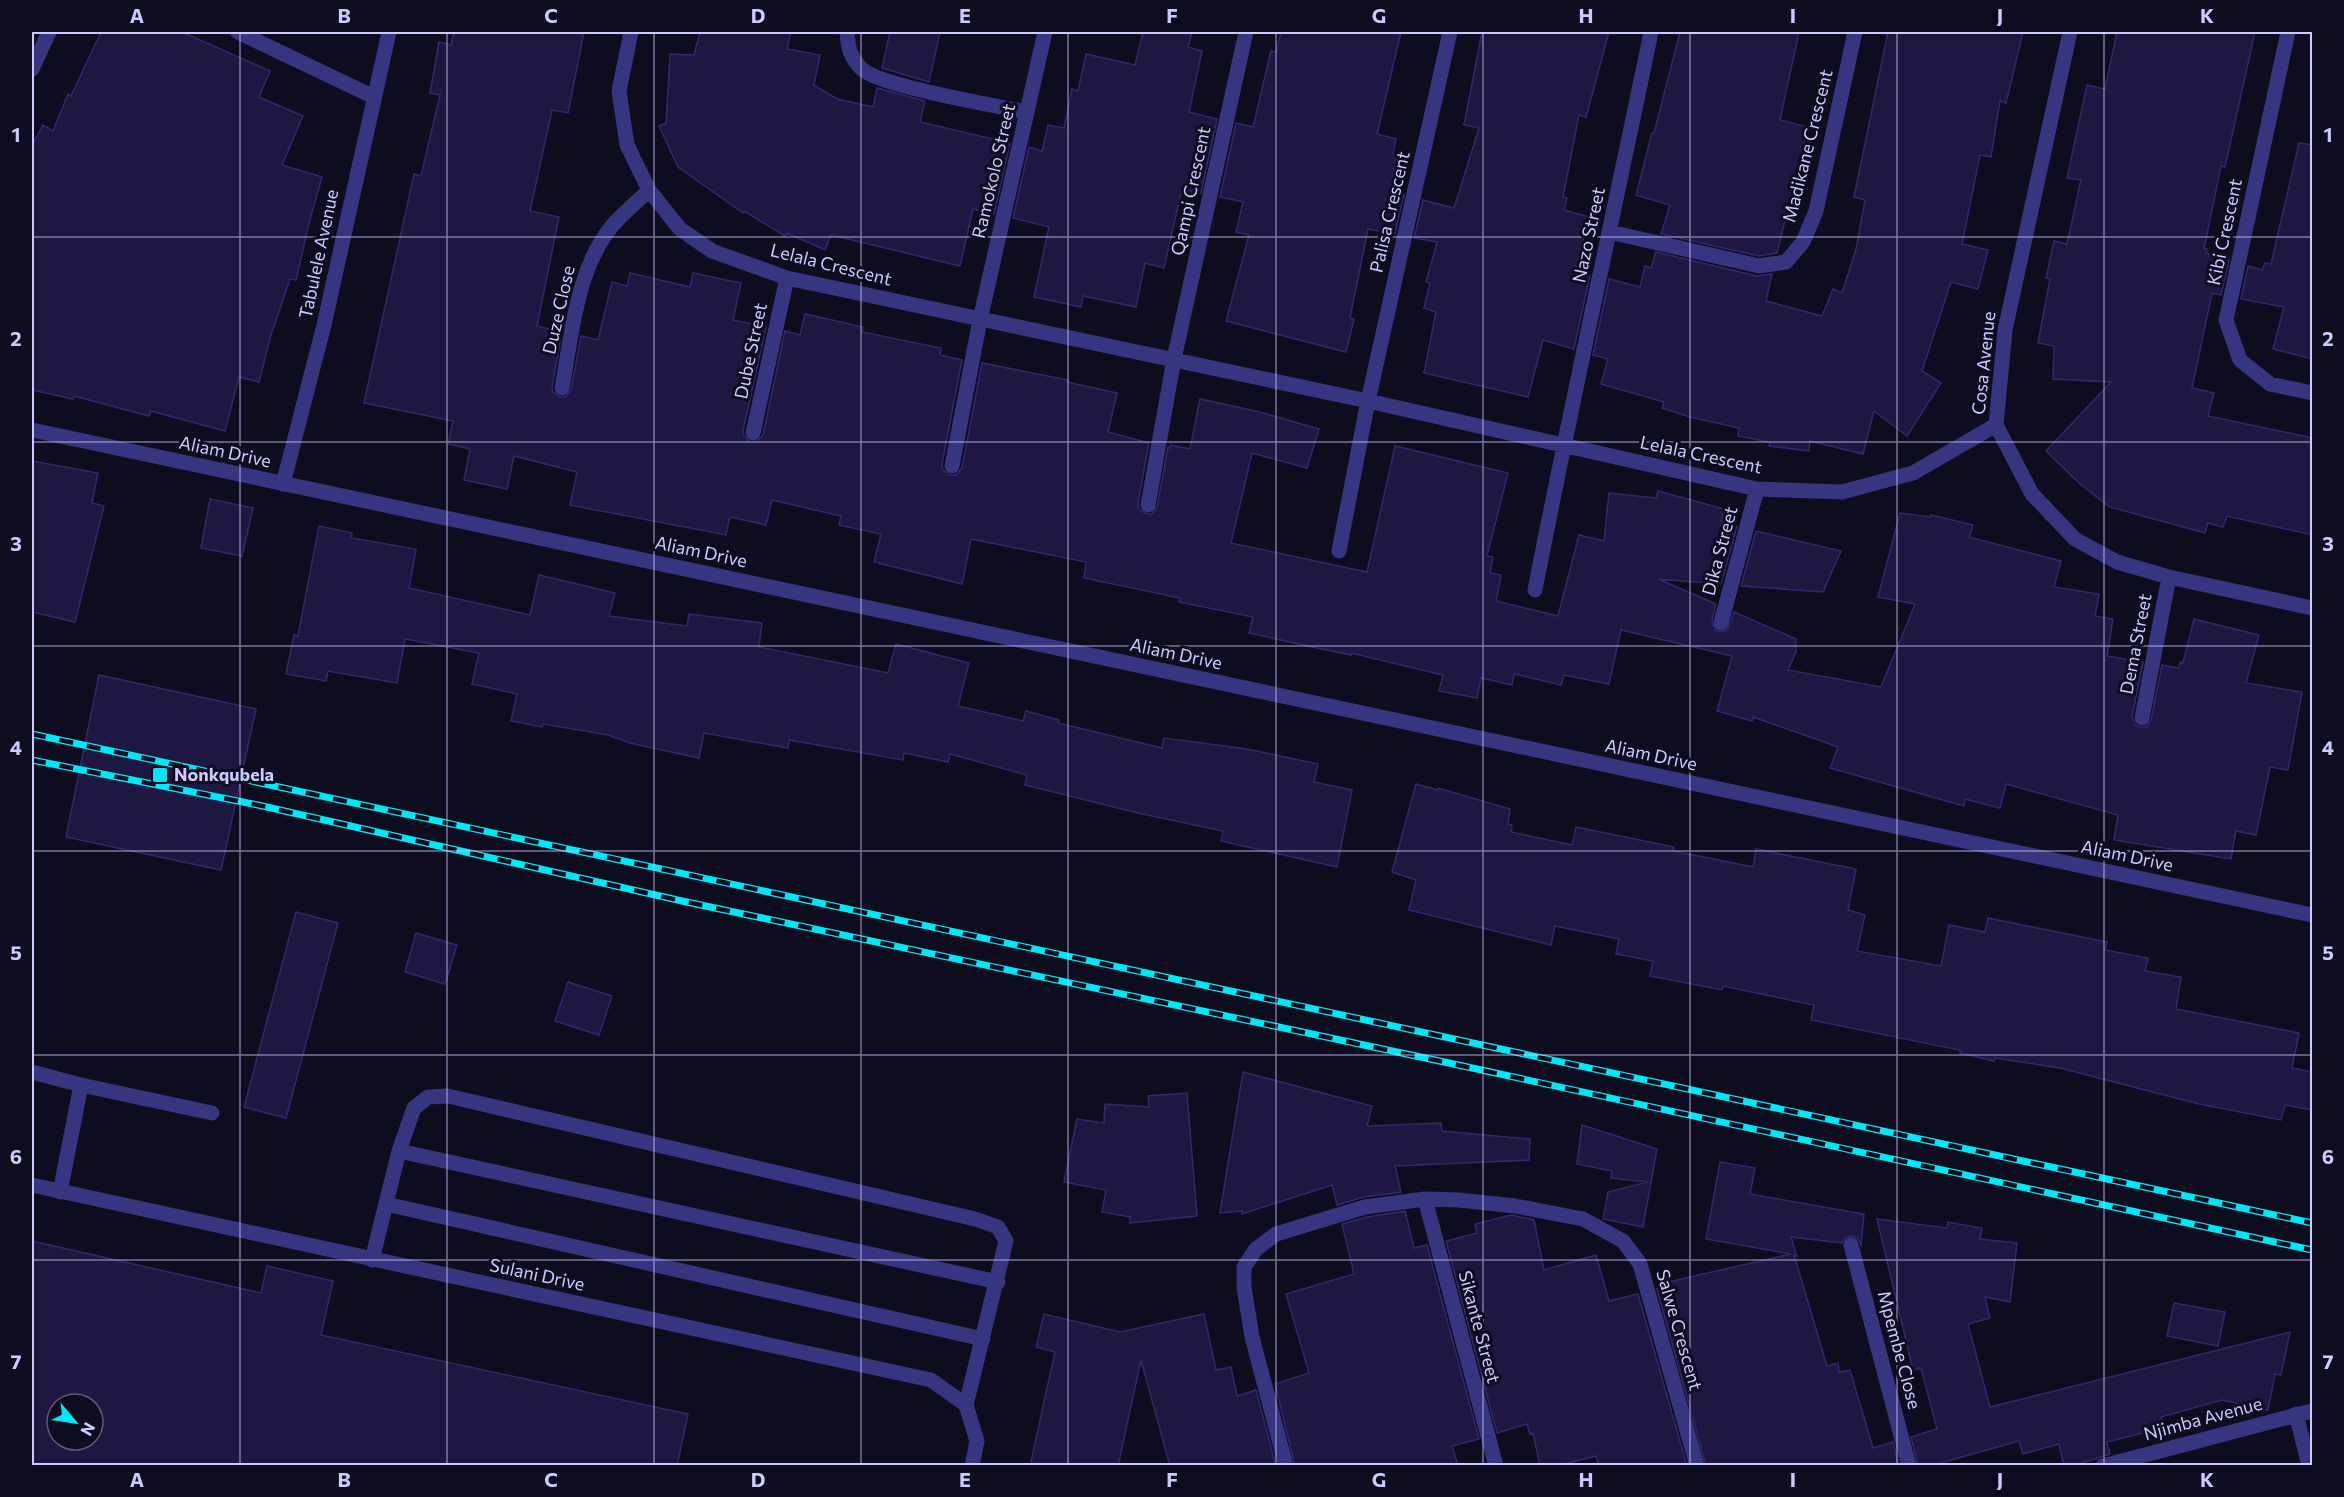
<svg xmlns="http://www.w3.org/2000/svg" width="2344" height="1497" font-family="Commissioner,sans-serif">
<style>
.building{fill:#1e1741;stroke:#33286e;stroke-width:1.5;fill-rule:evenodd}
.lines{fill:none;stroke-linecap:round;stroke-linejoin:round}
.service{stroke:#353580;stroke-width:15}
.minor{stroke:#353580;stroke-width:15}
.tertiary{stroke:#353580;stroke-width:15}
.rail-casing{stroke:#00e7f5;stroke-width:7}
.rail{stroke:#0e0c1f;stroke-width:4.5;stroke-dasharray:14;stroke-linecap:butt}
.grid{fill:none;stroke:#cecaff;stroke-width:1.5;stroke-opacity:0.55}
.poi-dot{fill:#00e7f5;stroke:#0e0c1f;stroke-width:2}
.labels{text-anchor:middle;stroke-width:6;stroke-linejoin:round;paint-order:stroke}
.street-label{font-size:18px;fill:#cecaff;stroke:#0e0c1f}
.poi-label{font-size:18px;font-weight:bold;fill:#cecaff;stroke:#0e0c1f;text-anchor:start}
.neatline{fill:none;stroke:#cecaff;stroke-width:2}
.grid-label{font-size:20px;text-anchor:middle;font-weight:bold;fill:#cecaff}
</style>
<rect width="100%" height="100%" fill="#0e0c1f"/>
<path class="building" d="M101,32h81l88,39 -11,26 44,19 -21,49 40,12 -13,46 -13,57 -6,-1 -19,56 -12,47 -20,-5 -14,54 -74,-20 -2,5 -75,-20 -1,3 -41,-9v-245l11,-20 10,6 15,-37 3,2z
M454,32h130l-16,81 -16,-3 -22,101 29,6 -22,109 25,6 -10,55 1,5 7,5h6l5,-7 10,-54 17,4 14,-58 15,4 3,-13 60,14 3,-14 48,10 -8,37 33,7 -23,104 1,5 6,6h6l7,-7 22,-104 15,4 5,-21 58,13 -1,5 79,16 -1,7 22,5 -20,104 1,6 7,5h6l6,-7 20,-105 86,17 -1,2 50,11 -9,39 41,11 -11,60 1,6 7,5h6l5,-7 11,-60 2,1 1,-3 19,4 10,-50 60,13 59,17 -12,39 -55,-15 -21,90 136,29 28,-126 113,27 -21,83 6,1 -3,16 11,2 -5,26 62,15 21,-81 25,6 5,-48 47,5 2,-7 66,18 -3,13 16,4 -16,58 -63,-5 58,25 -4,17 3,9 4,2 8,-2 7,-18 62,27v13l-8,18 93,17 34,-83 -37,-7 22,-84 31,4v-2l42,10 -4,12 92,24 -7,26 45,7 -4,22 18,3 -6,37 36,6 -11,55 3,8 5,2h6l5,-7 11,-55 17,3 1,-6 3,1 11,-44 65,16 -13,48 56,9 -14,78 -18,-3 -14,68 -20,-4 -5,28 -117,-19 4,-25 -112,-31 -6,24 -35,-9 -1,7 -134,-38 8,-21 -85,-30 -1,4 -35,-10 15,-55 -111,-26 -12,54 -45,-9 -3,10 -47,-11 -2,11 -31,-7 -4,20 -38,-7 4,-16 -92,-22v2l-34,-7 -68,-15 4,-16 -74,-15 1,-4 -96,-20 2,-16 -115,-23 -9,45 -88,-22 7,-28 -42,-9 2,-9 -69,-16 -6,25 -36,-8 -4,18 -156,-30 7,-33 -63,-16 -7,33 -43,-9 6,-31 -22,-5 5,-23 -89,-18 50,-229 7,2 19,-81 -10,-2 9,-51 12,3z
M700,32h91l-4,17 33,6 -6,30 23,14 36,8 4,-19 48,13 -5,21 90,21 -16,71 -21,-5 -13,57 -129,-31 -6,15 -38,-17 -2,3 -41,-25 -1,2 -65,-46 -19,-41 7,-3 4,-69 24,1z
M890,32h50l-11,50 -47,-14z
M1143,32h49l-4,15 14,4 -13,61 28,7 -16,74 -19,-4 -18,79 -19,-5 -9,44 -53,-11 -2,11 -47,-10 15,-70 -36,-9 16,-71 13,4 6,-26 16,3 8,-39 6,2 8,-37 49,11z
M1281,32h120l-24,102 19,5 -3,15 4,1 -7,35 14,4 -9,40 -27,-5 -18,89 4,1 -8,33 -120,-31 23,-86 -13,-3 7,-30 -23,-5 16,-74 17,4 18,-76 5,1z
M1482,32h127l-23,85 -7,-2 -16,82 4,1 -3,12 25,7 -14,54 15,4 -16,74 -31,-9 -15,57 -104,-24 12,-61 -12,-4 6,-25 -4,-1 11,-40 -23,-4 9,-38 31,8 25,-80 -15,-3z
M1680,32h119l-19,88 28,7 -31,126 -18,3 -98,-22 9,-29 -34,-10 16,-62h2z
M1888,32h135l-17,71 -6,-2 -9,56 -11,-2 -18,89 26,6 -10,39 -27,-7 -29,89 19,12 -34,53 -33,-25 -11,43 -53,-13 -1,10 -40,-5 1,-4 -32,-6 1,-8 -49,-11 -28,-9 2,-6 -63,-18 7,-25 -15,-4 16,-76 31,8 5,-21 6,2 5,-16 101,24 15,-2 -6,27 56,15 11,-27 9,4 14,-44 9,-49 -11,-3z
M2117,32h138l-30,135 -4,-1 -17,83h3l-1,4 23,7 -8,35 -9,-2 -20,95 22,5 -6,23 105,22v97l-86,-19 -4,11 -15,-4 -3,10 -95,-26 -29,-22 -35,-34 65,-69 -58,-3 1,-33 -16,-3 12,-64 -4,-1 8,-37 13,3 14,-64 -14,-2 20,-93 18,4z
M2299,143l14,2v214l-40,-10 11,-42 -43,-8 7,-33 14,4 3,-7 6,1z
M32,461l66,12 -6,30 12,3 -29,116 -43,-10z
M210,499l43,9 -11,48 -41,-8z
M319,526l33,7 -1,5 65,11 -7,39 121,27 9,-40 76,18 -6,23 78,10 2,-12 73,9 -3,24 129,26 8,-29 73,19 -11,43 65,15 3,-10 33,9 -1,3 104,25 2,-10 83,11 71,15 -4,18 38,8 -15,77 -116,-26 2,-10 -85,-18 -113,-28 2,-10 -77,-21 -2,8 -44,-9 -1,7 -114,-20 -1,8 -84,-15 -5,25 -69,-15 -22,-8 -65,-11 -1,3 -31,-6 6,-27 -45,-10 7,-31 -74,-14 -8,44 -69,-12 -2,10 -40,-7 8,-39 4,1z
M1756,531l85,20 -18,41 -82,-6z
M99,675l157,34 -35,161 -155,-33z
M1416,784l22,6v-2l72,21 -2,15 4,1 -1,7 61,13 4,-18 98,20 -1,4 80,16 3,-18 100,20 -8,41 17,5 -8,36 84,15 8,-41 36,7 3,-14 119,24 -2,8 43,8 -3,13 36,6 -5,32 123,24 -7,35 21,4v38l-28,-5 -4,15 -82,-16 -139,-36 -65,-10 -1,3 -34,-8v-3l-149,-30 3,-15 -91,-19 -1,4 -72,-14 3,-15 -37,-7 3,-15 -64,-13 -4,19 -142,-35 7,-30 -24,-8z
M296,912l42,11 -52,195 -42,-11z
M416,933l41,12 -12,39 -40,-12z
M568,982l44,14 -13,39 -44,-14z
M1243,1072l129,34 -5,20 74,-3 1,8 88,8 -1,21 -134,6 6,26 -37,5 -27,8 -5,-20 -90,29v-3l-22,2z
M1187,1093l10,123 -67,7v-6l-28,-5 4,-22 -42,-8 13,-63 27,4 1,-19 44,3 -1,-11z
M1582,1125l75,24 -14,78 -40,-8 5,-27 40,-10 -37,-4 1,-7 -35,-7z
M1720,1162l35,6 -5,26 114,20 -3,31 -3,-6 -5,-3 -8,2 -3,5 -51,-6 6,19 -3,-1 33,111 11,-3 1,9 11,-2 23,78 20,-6 6,24h-193l-49,-177 12,-3 -1,-4 123,-28 -85,-15z
M1405,1211l9,37 13,-3 52,194 -27,7 6,20h-163l-20,-82 34,-11 -23,-79 68,-20 -12,-50 25,-7z
M1511,1215l23,5 10,50 52,-15 13,46 29,-7 49,172h-88l-3,-10 -39,10h-17l-7,-33 -3,1 -3,-10 -30,9 -51,-192 31,-8 -2,-9z
M1877,1219l70,9 1,-6 34,6 -2,11 37,4 -7,59 -25,-5 5,21 -22,6 22,83 300,-75 -9,43 -6,-1 -7,36 -46,-10 -61,17 2,11 -56,14 3,12 -37,12h-9l-5,-22 -36,10 -4,-13 -89,25h-12l-7,-29 26,-8 -16,-61 -8,2z
M32,1241l229,52 6,-27 66,15 -12,54 367,79 -11,52h-645zM57,1404h36v36h-36z
M2174,1303l51,9 -7,34 -51,-10z
M1044,1314l76,18 84,-18 12,56 15,-3 6,29 19,-6 20,76h-106l-29,-106 -23,106h-88l25,-114 -19,-5z"/>
<g class="lines">
<path class="service" d="M32,1072l49,13 131,28
M399,1151l599,131
M60,1192l21,-107
M386,1204l597,135
M372,1260l27,-109 15,-43 14,-11 20,-1 527,123 23,8 8,14 -40,164"/>
<path class="minor" d="M238,32l136,65
M631,32l-12,59 8,54 22,45 31,39 32,22 75,27 581,123 389,88 85,3 71,-19 83,-48
M847,32c1,15 3,26 15,37 17,17 135,37 165,43
M2070,32l-65,298 -9,95 36,69 43,45 42,23 52,15 143,31
M2288,32l-62,288 14,40 30,24 42,9
M32,69l17,-37
M1610,232l149,34 27,-4 17,-20 13,-31 39,-179
M562,388c10,-54 14,-118 50,-162 11,-13 25,-24 37,-36
M753,433l34,-155
M952,466l28,-146 65,-288
M283,484l41,-159 65,-293
M1148,505l26,-146 72,-327
M1339,551l29,-150 82,-369
M1535,590c36,-186 78,-372 116,-558
M1721,623l36,-134
M2142,718l27,-141
M32,1185l899,195 35,25 11,36 -5,25
M1425,1199l71,267
M1851,1245l58,221
M2296,1414l13,52
M1286,1466l-34,-129 -8,-50v-20l12,-18 20,-15 89,-27 60,-8 34,1 56,6 68,13 40,22 17,23 57,202
M2103,1466l209,-55"/>
<path class="tertiary" d="M32,430l2280,485"/>
<defs>
<path id="rail" d="M32,734l2280,489
M32,760l226,45 424,96 767,162 863,187"/>
</defs>
<use href="#rail" class="rail-casing"/>
<use href="#rail" class="rail"/>
</g>
<path class="grid" d="M240,32v1434M447,32v1434M654,32v1434M861,32v1434M1068,32v1434M1276,32v1434M1483,32v1434M1690,32v1434M1897,32v1434M2104,32v1434M32,237h2280M32,442h2280M32,646h2280M32,851h2280M32,1055h2280M32,1260h2280"/>
<rect class="poi-dot" x="152" y="767" width="16" height="16" rx="3"/>
<g class="labels">
<g class="street-label">
<text transform="translate(1808 146) rotate(-76)" y="6">Madikane Crescent</text>
<text transform="translate(994 171) rotate(-77)" y="6">Ramokolo Street</text>
<text transform="translate(1191 191) rotate(-78)" y="6">Qampi Crescent</text>
<text transform="translate(1390 212) rotate(-77)" y="6">Palisa Crescent</text>
<text transform="translate(2225 232) rotate(-78)" y="6">Kibi Crescent</text>
<text transform="translate(1589 235) rotate(-78)" y="6">Nazo Street</text>
<text transform="translate(319 254) rotate(-78)" y="6">Tabulele Avenue</text>
<text transform="translate(831 265) rotate(14)" y="6">Lelala Crescent</text>
<text transform="translate(559 310) rotate(-77)" y="6">Duze Close</text>
<text transform="translate(751 351) rotate(-78)" y="6">Dube Street</text>
<text transform="translate(1984 363) rotate(-84)" y="6">Cosa Avenue</text>
<text transform="translate(225 452) rotate(12)" y="6">Aliam Drive</text>
<text transform="translate(1701 455) rotate(12)" y="6">Lelala Crescent</text>
<text transform="translate(1720 551) rotate(-75)" y="6">Dika Street</text>
<text transform="translate(701 552) rotate(12)" y="6">Aliam Drive</text>
<text transform="translate(2136 644) rotate(-79)" y="6">Dema Street</text>
<text transform="translate(1176 654) rotate(12)" y="6">Aliam Drive</text>
<text transform="translate(1651 755) rotate(12)" y="6">Aliam Drive</text>
<text transform="translate(2127 856) rotate(12)" y="6">Aliam Drive</text>
<text transform="translate(537 1275) rotate(12)" y="6">Sulani Drive</text>
<text transform="translate(1479 1327) rotate(75)" y="6">Sikante Street</text>
<text transform="translate(1679 1330) rotate(74)" y="6">Salwe Crescent</text>
<text transform="translate(1899 1350) rotate(75)" y="6">Mpembe Close</text>
<text transform="translate(2203 1419) rotate(-15)" y="6">Njimba Avenue</text>
</g>
<g class="poi-label">
<text x="174" y="781">Nonkqubela</text>
</g>
</g>
<rect width="2344" height="1497" fill="none" stroke="#0e0c1f" stroke-width="66"/>
<g transform="translate(75 1422) rotate(119)"><circle r="28" fill="#0e0c1f" stroke="#5b5879" stroke-width="1.5"/>
<path d="M0-4.5L10 22L0 15L-10 22Z" fill="#00e7f5"/>
<text y="-9" font-size="16" font-weight="bold" text-anchor="middle" fill="#cecaff">N</text>
</g>
<rect x="33" y="33" width="2278" height="1431" class="neatline"/>
<g class="grid-label">
<text x="137" y="23">A</text>
<text x="344" y="23">B</text>
<text x="551" y="23">C</text>
<text x="758" y="23">D</text>
<text x="965" y="23">E</text>
<text x="1172" y="23">F</text>
<text x="1379" y="23">G</text>
<text x="1586" y="23">H</text>
<text x="1793" y="23">I</text>
<text x="2000" y="23">J</text>
<text x="2207" y="23">K</text>
<text x="16" y="142">1</text>
<text x="2328" y="142">1</text>
<text x="16" y="346">2</text>
<text x="2328" y="346">2</text>
<text x="16" y="551">3</text>
<text x="2328" y="551">3</text>
<text x="16" y="755">4</text>
<text x="2328" y="755">4</text>
<text x="16" y="960">5</text>
<text x="2328" y="960">5</text>
<text x="16" y="1164">6</text>
<text x="2328" y="1164">6</text>
<text x="16" y="1369">7</text>
<text x="2328" y="1369">7</text>
<text x="137" y="1487">A</text>
<text x="344" y="1487">B</text>
<text x="551" y="1487">C</text>
<text x="758" y="1487">D</text>
<text x="965" y="1487">E</text>
<text x="1172" y="1487">F</text>
<text x="1379" y="1487">G</text>
<text x="1586" y="1487">H</text>
<text x="1793" y="1487">I</text>
<text x="2000" y="1487">J</text>
<text x="2207" y="1487">K</text>
</g>
</svg>
